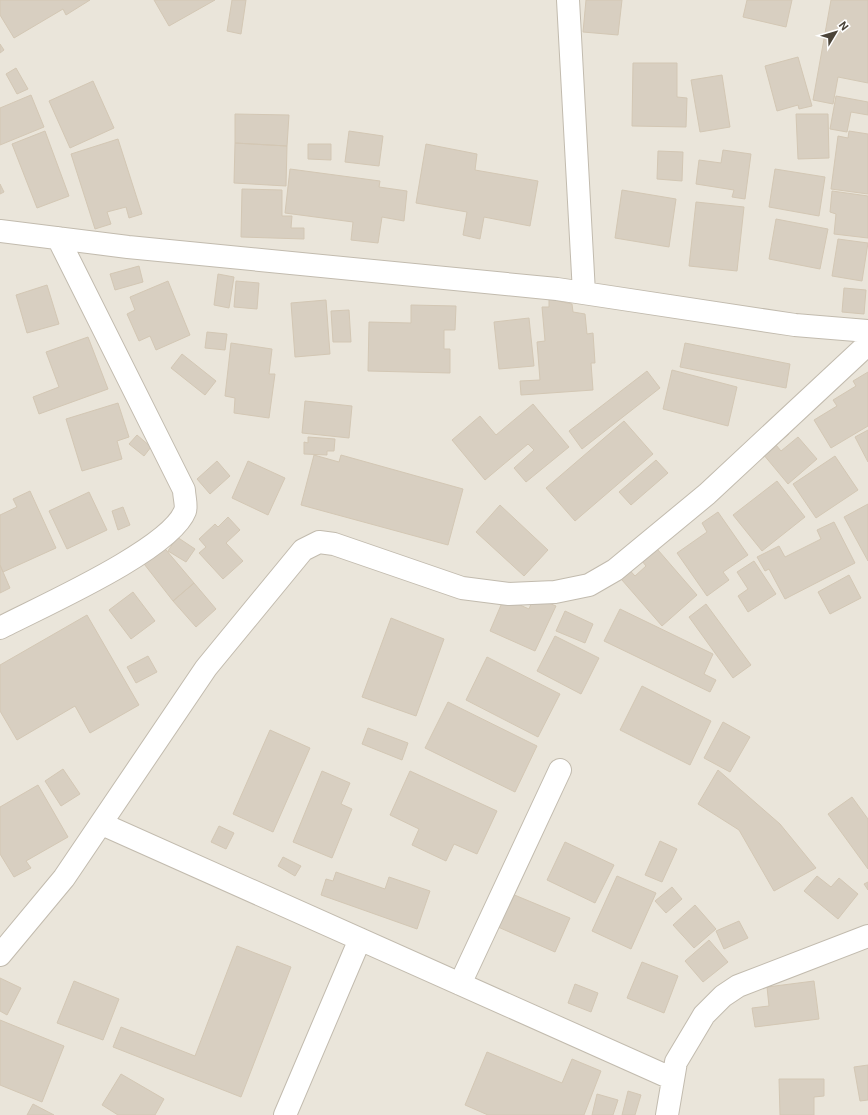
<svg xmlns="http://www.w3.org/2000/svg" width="868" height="1115" font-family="Roboto,sans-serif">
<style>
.residential{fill:#eae5da}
.building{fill:#d8cfc1;stroke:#d3c7b4}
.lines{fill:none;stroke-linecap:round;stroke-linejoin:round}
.street-casing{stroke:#c2bbae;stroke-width:24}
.street{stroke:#fff;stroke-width:22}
</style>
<rect width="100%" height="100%" fill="#f6f3ec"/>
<path class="residential" d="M0,0h868v1115h-868z"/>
<path class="building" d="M0,0h90l-24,15 -3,-6 -49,29 -14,-23z
M154,0h61l-46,26z
M232,0h14l-5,34 -14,-3z
M586,0h36l-4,35 -35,-3z
M747,0h45l-6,27 -43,-10z
M831,0h37v83l-30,-6 -5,27 -20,-4z
M0,44l4,6 -4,3z
M798,57l14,49 -13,3 -1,-4 -21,6 -12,-45z
M633,63h44v34l10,1 -1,29 -54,-1z
M16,68l12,21 -11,5 -11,-20z
M722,75l8,52 -30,5 -9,-52z
M93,81l21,47 -44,20 -21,-47z
M31,95l13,32 -44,18v-37z
M836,96l32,6v13l-17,-3 -4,20 -17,-3z
M235,114l54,1 -2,31 -52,-3z
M796,114h32l1,44 -31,1z
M45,131l24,65 -32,12 -25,-64z
M349,131l34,5 -4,30 -34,-4z
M849,131l19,3v60l-37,-5 7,-53 10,2z
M118,139l24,75 -13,4 -3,-11 -19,5 4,12 -16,5 -24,-75z
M235,143l52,3 -1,40 -52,-3z
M308,144h23v16l-23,-1z
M426,144l51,10 -2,16 63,11 -8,45 -46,-9 -4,22 -17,-4 4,-23 -51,-9z
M723,150l28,4 -6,45 -13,-2 2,-7 -38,-6 3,-24 22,3z
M658,151l25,1 -1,29 -25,-2z
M290,169l90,12 -1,6 28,4 -3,30 -22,-4 -4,26 -27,-3 2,-18 -68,-9z
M775,169l50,8 -6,39 -50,-9z
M0,184l4,8 -4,2z
M242,189l40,1v26h10l-1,12h13v11l-63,-2z
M622,190l54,9 -7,48 -54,-9z
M832,191l36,5v42l-34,-4 2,-20 -6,-2z
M696,202l48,5 -7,64 -48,-5z
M776,219l52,10 -8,40 -51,-10z
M838,239l30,4 -6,38 -30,-5z
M139,266l4,16 -28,8 -5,-16z
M218,274l16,3 -5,31 -15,-3z
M168,281l22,54 -34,15 -6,-14 -11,5 -12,-27 8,-4 -5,-13z
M236,281l23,2 -2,26 -23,-2z
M47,285l12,39 -32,9 -11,-38z
M844,288l22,2 -2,24 -22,-2z
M549,299l23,5 1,8 12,2 2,20 6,-1 2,30h-4l2,27 -72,5 -1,-14 20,-1 -3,-38 8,-1 -3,-34h7z
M326,300l4,54 -35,3 -4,-54z
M411,305l45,1 -1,24h-11v19h6v24l-82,-2 1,-49 42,1z
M349,310l2,32h-18l-2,-31z
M529,318l5,48 -35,3 -5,-47z
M207,332l20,2 -2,16 -20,-2z
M88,337l20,52 -69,25 -6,-17 26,-10 -13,-35z
M231,343l41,6 -3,25h6l-6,44 -35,-5 1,-15 -10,-2z
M685,343l105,21 -4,24 -106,-21z
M182,354l34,27 -11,14 -34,-27z
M672,370l65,17 -9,39 -65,-17z
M647,371l13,17 -78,61 -13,-18z
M868,372v54l-37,22 -17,-28 23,-14 -4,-6 23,-14 -3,-5z
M305,401l47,5 -3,32 -47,-5z
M118,403l11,34 -12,4 5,18 -40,12 -16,-52z
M533,404l36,43 -43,35 -12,-14 20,-18 -6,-6 -43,36 -33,-40 28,-24 16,19z
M624,421l29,33 -78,67 -29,-33z
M784,427l5,7 -13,11 5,6 17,-14 19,22 -29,25 -30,-36z
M868,430v32l-13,-25z
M137,435l14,12 -7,9 -15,-12z
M308,437l27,2 -1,12h-7v4l-23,-1v-12l4,1z
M314,455l25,7 2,-7 122,34 -15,56 -147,-40z
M835,456l23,34 -42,28 -23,-34z
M656,460l12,13 -37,32 -12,-13z
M217,461l13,15 -20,18 -13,-15z
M248,461l37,17 -17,37 -36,-17z
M777,481l28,36 -43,34 -29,-36z
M30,491l26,57 -53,24 -3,-7v-50l17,-8 -4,-8z
M89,492l18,38 -40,19 -18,-38z
M868,504v57l-24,-44z
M500,505l48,45 -24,26 -48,-44z
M123,507l7,18 -12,5 -6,-19z
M718,512l30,43 -25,17 6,8 -22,16 -30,-43 30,-21 -5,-9z
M228,517l12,13 -14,13 17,18 -20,18 -24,-26 7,-6 -7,-8 16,-15 3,3z
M834,522l21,41 -70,36 -16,-30 -4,2 -8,-14 22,-11 6,11 36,-18 -4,-9z
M177,537l18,12 -9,13 -18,-11z
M652,543l45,52 -35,31 -47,-54 9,-8 11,12 11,-10 -8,-10z
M161,544l33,39 -21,18 -32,-41z
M754,561l22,33 -28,18 -10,-16 10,-7 -11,-17z
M0,565l10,23 -10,5z
M849,575l12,23 -31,16 -12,-22z
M194,583l22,26 -20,18 -23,-26z
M133,592l22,29 -24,18 -22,-29z
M534,597l22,9 -21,45 -45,-20 14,-33 25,11z
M706,604l45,61 -18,13 -44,-61z
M620,609l93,45 -9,20 12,6 -6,12 -106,-51z
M565,611l28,13 -8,19 -29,-12z
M87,615l52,90 -49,28 -15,-27 -58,34 -17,-29v-46z
M391,618l53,21 -28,77 -54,-19z
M555,636l44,22 -18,36 -44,-23z
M148,656l9,16 -21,11 -9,-16z
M487,657l73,37 -22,43 -72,-37z
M642,686l69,35 -21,44 -70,-35z
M448,702l89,44 -22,46 -90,-44z
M723,722l27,15 -20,35 -26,-14z
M368,728l40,15 -6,17 -40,-16z
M270,730l40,18 -37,84 -40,-18z
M63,769l17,25 -19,12 -16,-25z
M718,770l62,54 36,44 -42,23 -35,-61 -41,-26z
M322,771l28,12 -9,21 11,5 -20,49 -39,-16z
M410,771l87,40 -20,43 -23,-10 -8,17 -34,-16 7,-16 -29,-14z
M38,785l30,52 -42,24 5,7 -17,9 -14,-23v-47z
M852,797l16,22v50l-40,-55z
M219,826l15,7 -8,16 -15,-7z
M660,841l17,8 -15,33 -17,-7z
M565,842l49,23 -19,38 -48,-23z
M283,857l18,9 -6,10 -17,-10z
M336,872l49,17 4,-12 41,14 -13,38 -96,-34 5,-16 7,2z
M617,876l39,17 -25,56 -39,-18z
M817,876l14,11 8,-9 19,16 -20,25 -34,-28z
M868,882v8l-4,-6z
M672,887l10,12 -16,14 -11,-12z
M512,894l58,24 -15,34 -57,-25z
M695,905l21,24 -22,19 -21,-23z
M739,921l9,17 -24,11 -8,-18z
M709,940l19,22 -25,20 -18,-21z
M237,946l54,21 -50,130 -128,-50 8,-20 74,29z
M642,962l36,14 -14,37 -37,-15z
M0,978l21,10 -14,27 -7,-4z
M74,981l45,18 -16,41 -46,-17z
M814,981l5,38 -64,8 -3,-19 17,-2 -2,-19z
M575,984l23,9 -7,19 -23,-9z
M0,1020l64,26 -22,56 -42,-17z
M487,1052l75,31 10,-24 29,12 -17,44h-96l-23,-10z
M868,1065v35l-8,1 -6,-34z
M121,1074l43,25 -9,16h-37l-16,-10z
M779,1079h45v17l-10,1v18h-34z
M628,1091l13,4 -6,20h-13z
M597,1094l21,6 -5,15h-21z
M33,1104l21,11h-27z"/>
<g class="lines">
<defs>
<path id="street" d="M568,0l16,293
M0,231l128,16 429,42 238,36 73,6
M0,628c40,-21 170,-78 185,-117 2,-5 -1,-15 -1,-21l-126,-252
M102,824l571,255
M0,955l64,-77 142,-210 97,-118 16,-8 15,2 128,44 47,6 46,-2 34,-7 26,-15 92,-76 161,-150
M460,984l100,-214
M285,1115l75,-176
M667,1115l9,-53 28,-47 19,-19 15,-10 130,-50"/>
</defs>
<use href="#street" class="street-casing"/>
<use href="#street" class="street"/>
</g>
<g transform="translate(836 32) rotate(52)" stroke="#ffffff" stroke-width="3" paint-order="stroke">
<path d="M0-3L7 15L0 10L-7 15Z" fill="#4b4439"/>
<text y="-6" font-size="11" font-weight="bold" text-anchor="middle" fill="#4b4439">N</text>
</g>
</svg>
